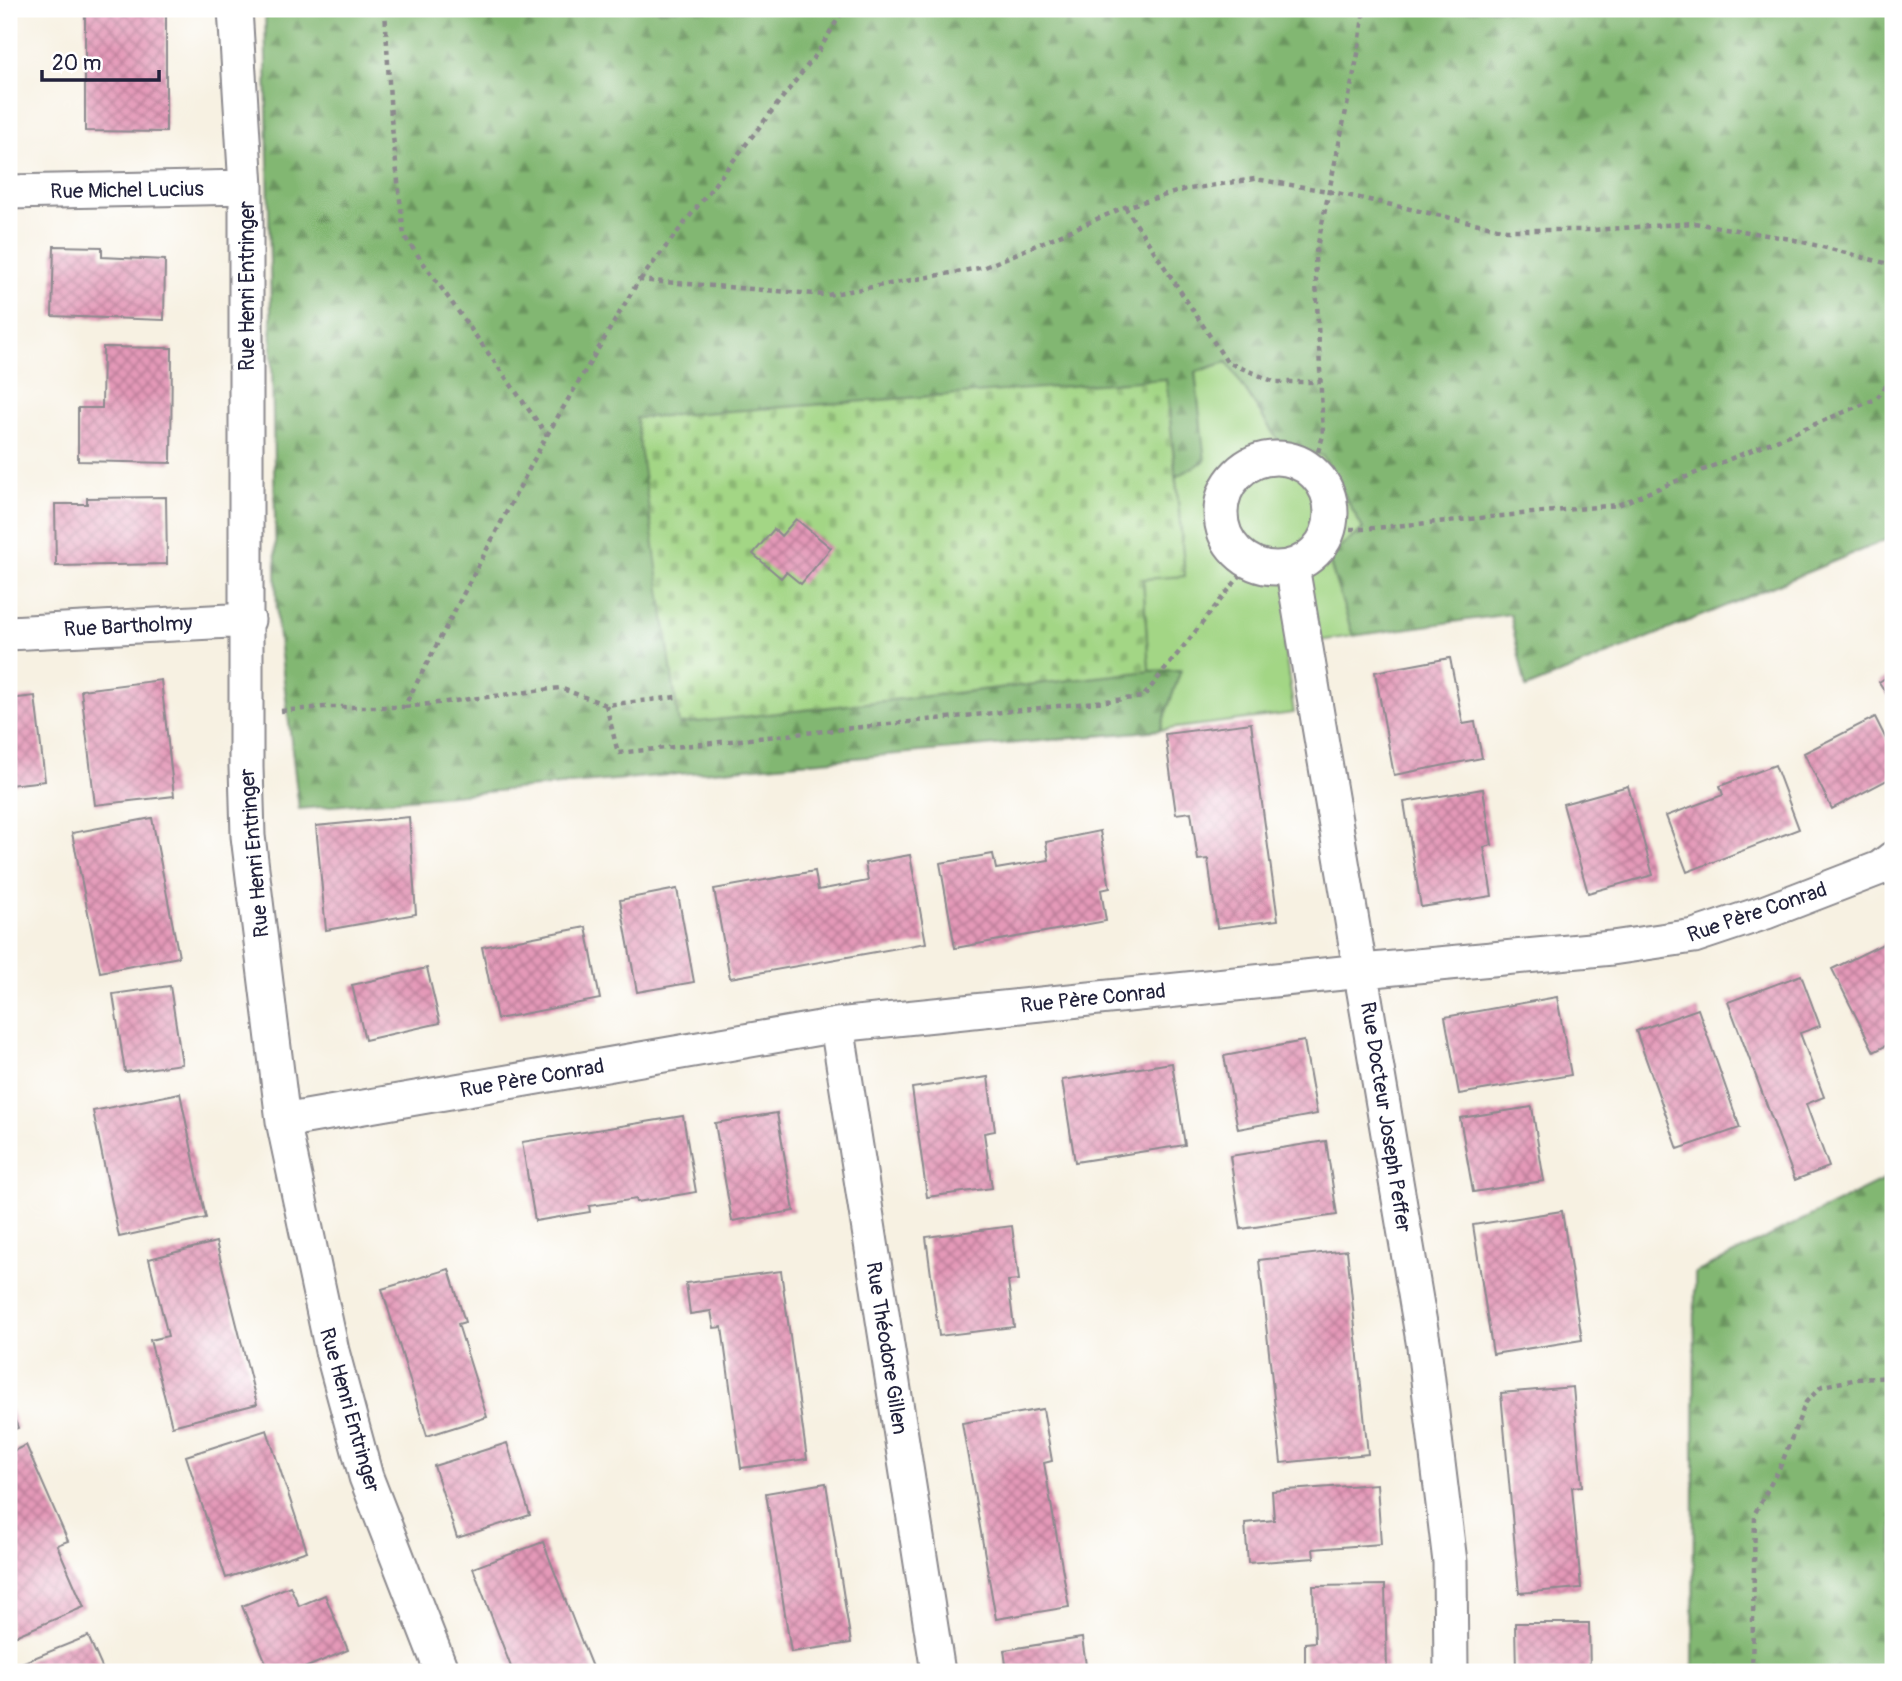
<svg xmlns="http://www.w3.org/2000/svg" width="1902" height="1681" font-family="Pangolin,sans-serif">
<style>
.grass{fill:#a3d685;stroke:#627c60;stroke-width:2}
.forest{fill:url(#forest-firs);stroke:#526c56;stroke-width:2}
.cemetery{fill:url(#cemetery-stones);stroke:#627c60;stroke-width:2}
.building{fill:url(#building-cross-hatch)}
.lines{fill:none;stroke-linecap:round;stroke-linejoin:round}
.street-casing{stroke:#8c8a8e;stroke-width:37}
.path{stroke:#8c8a8e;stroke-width:4.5;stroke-dasharray:5 5;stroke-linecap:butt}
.street{stroke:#fff;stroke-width:33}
.labels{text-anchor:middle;stroke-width:5;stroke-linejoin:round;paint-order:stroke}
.street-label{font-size:21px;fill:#22223b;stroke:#fff}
</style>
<defs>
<pattern id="forest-firs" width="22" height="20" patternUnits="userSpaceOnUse" patternTransform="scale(1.75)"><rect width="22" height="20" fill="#82b772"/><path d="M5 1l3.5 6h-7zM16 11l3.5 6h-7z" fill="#6a945f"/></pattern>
<pattern id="cemetery-stones" width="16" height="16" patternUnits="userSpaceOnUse" patternTransform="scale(1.75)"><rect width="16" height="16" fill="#a3d685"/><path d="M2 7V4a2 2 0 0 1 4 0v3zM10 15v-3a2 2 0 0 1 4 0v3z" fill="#8cb774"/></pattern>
<pattern id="building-cross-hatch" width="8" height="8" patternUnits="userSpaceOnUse" patternTransform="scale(1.75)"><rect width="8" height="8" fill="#e499b8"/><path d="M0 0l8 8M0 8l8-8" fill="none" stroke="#b87c97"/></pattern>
</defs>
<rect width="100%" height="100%" fill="#fff"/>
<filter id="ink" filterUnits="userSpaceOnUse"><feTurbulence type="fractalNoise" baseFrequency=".0143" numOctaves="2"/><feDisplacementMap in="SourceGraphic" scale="14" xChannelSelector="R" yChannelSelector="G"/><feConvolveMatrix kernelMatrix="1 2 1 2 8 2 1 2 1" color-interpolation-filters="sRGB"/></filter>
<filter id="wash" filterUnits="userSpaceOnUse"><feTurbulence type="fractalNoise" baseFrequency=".00686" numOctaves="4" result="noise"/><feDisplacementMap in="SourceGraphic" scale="28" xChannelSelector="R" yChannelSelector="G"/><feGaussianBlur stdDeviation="1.57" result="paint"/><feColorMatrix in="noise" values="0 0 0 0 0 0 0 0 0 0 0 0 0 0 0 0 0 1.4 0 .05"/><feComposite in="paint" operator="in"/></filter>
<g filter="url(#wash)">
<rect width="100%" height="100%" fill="#f7f1e2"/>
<path class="grass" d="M1227,362l52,80 44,13 40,74 -35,28 25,79 -69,10 10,67 -134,17 20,-60 -31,1 -6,-93 42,-2 -9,-99 28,-16 -9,-89z"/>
<path class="forest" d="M265,9h1628v528l-367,151 -16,-74 -157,22 -25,-79 35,-28 -40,-73 -44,-14 -52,-80 -32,10 10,89 -29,16 -10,-98 -529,39 42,306 470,-53 32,-1 -21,60 -861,79 -22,-188z
M1893,1175v497h-200l2,-399z"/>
<path class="cemetery" d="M1166,379l19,197 -42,3 6,92 -470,53 -43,-306z"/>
<g id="blocks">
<path class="building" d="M85,9h81v123l-81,-1z
M54,246l48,1v10l63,3 -1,60 -112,-4z
M103,347l69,1 -1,115 -93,-2v-53h24z
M166,497l1,67 -111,2 -1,-62h32v-6z
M796,519l35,29 -30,36 -15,-12 -5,6 -28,-24 21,-25 7,7z
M9,535h2l4,37 -6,1z
M1450,658l13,66 12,-2 7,36 -88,17 -19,-103z
M1893,673v31l-14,-22z
M161,680l13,116 -79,9 -14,-115z
M35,696l10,85 -36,4v-86z
M1875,717l18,36v24l-61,32 -28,-56z
M1251,723l27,197 -61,8 -9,-69 -10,1 -7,-48 -15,2 -11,-80z
M1775,765l24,64 -112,43 -21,-56 57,-21 -3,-9z
M1628,786l25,89 -65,18 -25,-89z
M1483,789l9,56 -8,2 8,49 -71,11 -17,-105z
M409,817l7,97 -90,16 -10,-104z
M152,818l27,139 -79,15 -28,-139z
M1100,831l10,57 -9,2 5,31 -151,27 -15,-85 53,-9 3,15 53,-9 -3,-18z
M910,855l16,88 -196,35 -16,-89 101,-18 3,19 50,-9 -3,-18z
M677,889l17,93 -57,10 -17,-92z
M586,927l14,72 -103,20 -15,-72z
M1893,939v103l-19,10 -42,-83z
M427,968l13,55 -75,17 -13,-55z
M1801,975l19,51 -20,7 24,64 -18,7 23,63 -34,13 -67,-178z
M170,986l12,78 -57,8 -12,-78z
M1557,997l14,78 -112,19 -14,-77z
M1698,1009l42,119 -62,21 -42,-118z
M1304,1041l13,73 -79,15 -14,-73z
M1172,1063l13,82 -110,17 -13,-82z
M988,1077l7,54 -11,2 8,55 -65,9 -15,-109z
M180,1093l26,125 -87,19 -26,-126z
M1532,1107l12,74 -71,11 -13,-74z
M777,1113l17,98 -62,10 -17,-98z
M683,1116l13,76 -59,10 -1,-3 -47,7 1,6 -55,9 -13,-79z
M1326,1141l11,74 -96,14 -11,-73z
M1562,1211l20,129 -89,14 -20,-129z
M1012,1226l7,54 -11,1 6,46 -75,9 -13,-99z
M216,1242l41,162 -85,22 -22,-86 18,-4 -19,-77z
M1347,1250l21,204 -87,9 -22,-203z
M449,1269l16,53 -7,2 29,93 -60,19 -45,-147z
M781,1271l26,188 -66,9 -19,-141 -8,1 -3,-17 -21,3 -4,-31z
M1573,1387l9,99 -10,1 9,101 -62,5 -18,-200z
M9,1405l9,23 -9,3z
M1043,1409l9,52 -8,2 25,144 -73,12 -34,-196z
M267,1430l40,121 -81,27 -40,-122z
M507,1443l23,72 -73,23 -23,-72z
M26,1445l42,96 -11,4 27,62 -74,31 -1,-185z
M826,1483l25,160 -60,9 -25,-159z
M1377,1484l4,60 -68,5 1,9 -66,5 -3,-40 29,-3 -2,-29z
M543,1542l36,93 15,37h-81l-40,-104z
M1385,1585l2,87h-82v-29l10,-1 -2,-56z
M290,1586l9,20 26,-11 23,55 -53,22h-25l-28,-66z
M1515,1623h74l1,49h-74z
M88,1636l16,36h-81l-4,-8z
M1082,1638l5,34h-80l-3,-22z"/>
</g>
</g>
<g filter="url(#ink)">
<use href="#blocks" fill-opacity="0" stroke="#8c8a8e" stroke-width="2"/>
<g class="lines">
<defs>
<path id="street" d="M235,9l11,178v580l2,69 35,285 49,230 34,126 76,195
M9,192l237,-5
M1221 513a55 55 0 1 1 110 0a55 55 0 1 1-110 0Z
M1292,566l132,781 26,215 1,110
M9,633l239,-13
M837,1025l101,647
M283,1121l554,-96 525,-54 250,-23 82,-12 72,-24 114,-44 13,-10"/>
</defs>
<use href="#street" class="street-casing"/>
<path class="path" d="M385,9l6,109 13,118 143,199
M1125,207l102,155 48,20h46
M640,280l178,-228 26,-43
M1312,471l11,-35 -8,-179 43,-203 6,-45
M1330,529h33l255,-24 258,-106 17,-22
M606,705l12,48 525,-56 108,-135
M405,707l155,-19 46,17 70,-8
M281,711l43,-4h80l143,-272 92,-155 188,15 158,-28 140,-60 58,-17 72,-11 73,12 178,39h87l101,-7 97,16 102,26
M1752,1672l3,-159 26,-48 25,-63 16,-16 36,-7 35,-2"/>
<use href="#street" class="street"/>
</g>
</g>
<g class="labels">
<g class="street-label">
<text transform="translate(127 190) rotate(-1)" y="7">Rue Michel Lucius</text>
<text transform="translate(247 286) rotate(-90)" y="7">Rue Henri Entringer</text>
<text transform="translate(128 626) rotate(-3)" y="7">Rue Bartholmy</text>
<text transform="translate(254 853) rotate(-95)" y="7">Rue Henri Entringer</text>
<text transform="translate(1757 912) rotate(-19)" y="7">Rue Père Conrad</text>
<text transform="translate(1093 998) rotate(-6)" y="7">Rue Père Conrad</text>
<text transform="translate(532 1078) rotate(-10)" y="7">Rue Père Conrad</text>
<text transform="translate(1386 1117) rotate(81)" y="7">Rue Docteur Joseph Peffer</text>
<text transform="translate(887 1348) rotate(81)" y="7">Rue Théodore Gillen</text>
<text transform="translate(350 1410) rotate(74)" y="7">Rue Henri Entringer</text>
</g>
</g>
<rect width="1902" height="1681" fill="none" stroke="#fff" stroke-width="35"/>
<path d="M42 70v10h117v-10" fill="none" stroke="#22223b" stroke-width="3.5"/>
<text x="52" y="70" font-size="21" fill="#22223b" stroke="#ffffff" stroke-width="5" paint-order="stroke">20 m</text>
</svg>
